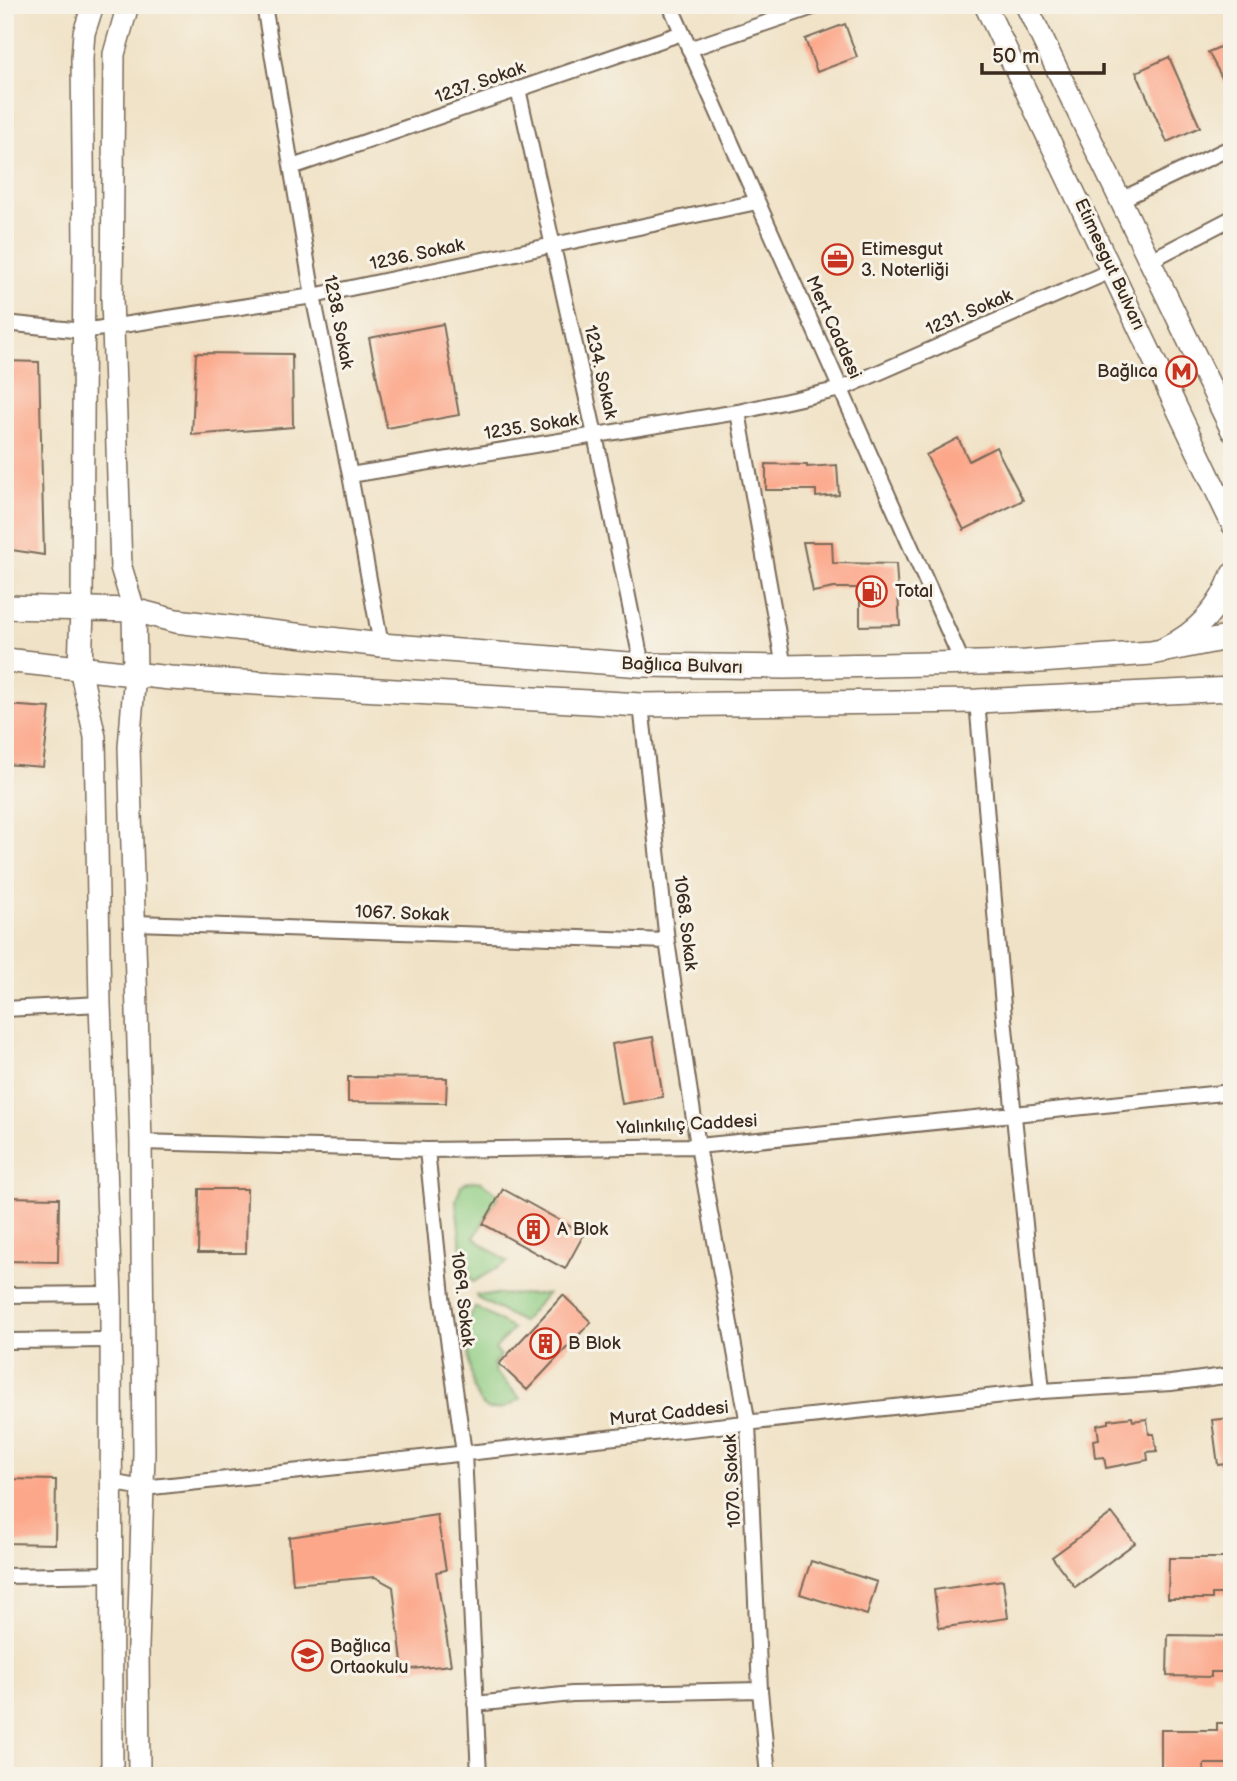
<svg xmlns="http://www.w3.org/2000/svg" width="1237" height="1781" font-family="'Balsamiq Sans',sans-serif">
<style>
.green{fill:#8ecc82;stroke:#647b50;stroke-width:2}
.building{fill:#fca78a}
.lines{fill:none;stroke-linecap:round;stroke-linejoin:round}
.minor-casing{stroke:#7a6a59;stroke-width:18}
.secondary-casing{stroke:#7a6a59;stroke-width:24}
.primary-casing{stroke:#7a6a59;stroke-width:26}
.minor{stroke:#fff;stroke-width:14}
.secondary{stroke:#fff;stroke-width:21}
.primary{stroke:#fff;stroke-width:23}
.labels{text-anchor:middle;stroke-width:6;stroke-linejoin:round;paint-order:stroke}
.street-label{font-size:18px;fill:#3b2a1e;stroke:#f7f3e8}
.poi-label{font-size:18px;fill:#3b2a1e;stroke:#f7f3e8;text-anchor:start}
</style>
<rect width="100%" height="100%" fill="#f7f3e8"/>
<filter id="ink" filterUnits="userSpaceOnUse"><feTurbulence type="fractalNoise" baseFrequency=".0143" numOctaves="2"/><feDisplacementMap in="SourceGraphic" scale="14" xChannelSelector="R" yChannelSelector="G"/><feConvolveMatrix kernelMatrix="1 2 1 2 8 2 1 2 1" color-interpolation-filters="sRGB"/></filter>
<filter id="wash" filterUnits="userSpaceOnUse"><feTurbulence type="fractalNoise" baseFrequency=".00686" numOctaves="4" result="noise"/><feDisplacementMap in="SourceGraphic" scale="28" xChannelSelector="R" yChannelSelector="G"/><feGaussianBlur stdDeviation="1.57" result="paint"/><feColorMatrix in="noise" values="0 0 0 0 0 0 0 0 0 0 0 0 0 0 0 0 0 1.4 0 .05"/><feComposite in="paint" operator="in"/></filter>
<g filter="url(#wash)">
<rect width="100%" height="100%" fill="#f0e2c6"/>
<path class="green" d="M474,1181l7,1 18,13 -25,43 34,24 -35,20 -11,-23 -6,-59 5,-14 4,-3z
M547,1294l-25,28 -45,-24 -1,-3z
M475,1307l38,22 -18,20 6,7 -8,8 3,4 -2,3 27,28c-9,5 -19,12 -31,10 -21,-4 -23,-63 -23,-81 1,-7 5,-14 8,-21z"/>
<g id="blocks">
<path class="building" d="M845,24l12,33 -40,15 -12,-33z
M1232,42v54l-24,-44z
M1169,57l31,70 -33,15 -31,-70z
M443,324l16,91 -72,13 -18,-90z
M196,353l96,1 1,73 -101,8z
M5,361l34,1 5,193 -39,-6z
M958,438l11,23 27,-14 27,53 -59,30 -38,-75z
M766,464l41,1v2l30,-2 2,30 -23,2v-7h-50z
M803,542h29l1,21 63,1 4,61 -40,1v-38h-26l-21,4z
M5,705l45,3 -7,59 -38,-3z
M653,1037l10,60 -41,7 -10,-60z
M348,1077l99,1 -1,25 -98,-1z
M199,1189h48l-1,64h-48z
M503,1189l81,45 -19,35 -82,-45z
M5,1197l54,1 -1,64 -53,-1z
M563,1295l28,27 -64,68 -28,-26z
M1132,1417l1,4 14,-2 2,15h5l3,17 -10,1 1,8 -42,8 -2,-11 -9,1 -2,-18 6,-1 -2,-14 12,-2v-3z
M1232,1418v45l-14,2 -6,-45z
M5,1479l51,1 -1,64 -50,-1z
M1112,1513l23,30 -60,44 -23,-30z
M437,1515l9,55 -10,2 15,93 -48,5 -10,-83 -18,-10 -82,7 -4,-47z
M1169,1558h63v36h-20v5h-44z
M811,1561l66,21 -10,33 -67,-21z
M1003,1580l5,38 -69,10 -5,-38z
M1168,1635l64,1v36h-21v5l-44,-1z
M1217,1723h15v41h-28v7h-43v-41h56z"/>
</g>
</g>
<g filter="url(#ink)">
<use href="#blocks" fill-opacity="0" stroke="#7a6a59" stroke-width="2"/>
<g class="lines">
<defs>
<path id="minor" d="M264,5l49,291 37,179 31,170
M670,5l293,659
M689,49l130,-44
M518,89l77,346 47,230
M292,167l390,-134
M1120,200l112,-53
M1149,261l83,-43
M5,323l78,8 230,-35 444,-94
M738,412l46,255
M350,475l388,-63 103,-23 272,-119
M977,701l27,317 38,373
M641,705l26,236 31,205 50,278 12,266 8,86
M135,923l532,18
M5,1009l95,-5
M141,1142l286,8 271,-4 534,-54
M427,1150l15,146 22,157 15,323
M5,1295l105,-1
M5,1341l106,-1
M110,1482l33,6 899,-97 129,-8 61,-8
M5,1576l107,-2
M475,1704l97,-10 188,-4"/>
<path id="secondary" d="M128,5l-14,49 -2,244 9,269 13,43
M985,5l247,519
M1026,5l206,426
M82,609l2,-364 -2,-187 2,-25 9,-28
M1165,648c33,-16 55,-40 67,-74
M80,668l15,69 5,267 11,294 1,478
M135,673l-6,74 12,395 3,311 -6,194 1,129"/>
<path id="primary" d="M5,607l129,3 42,11 205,24 261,20 142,2 242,-5 125,-9 81,-16
M134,610l1,63
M5,660l165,18 471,27 336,-4 255,-12
M80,668l2,-59"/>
</defs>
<use href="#minor" class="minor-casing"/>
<use href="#secondary" class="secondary-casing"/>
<use href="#primary" class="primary-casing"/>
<use href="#minor" class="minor"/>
<use href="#secondary" class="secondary"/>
<use href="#primary" class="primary"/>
</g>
</g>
<defs>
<symbol id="office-ring" viewBox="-11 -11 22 22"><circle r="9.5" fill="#f7f3e8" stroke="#c8321e" stroke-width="1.5"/><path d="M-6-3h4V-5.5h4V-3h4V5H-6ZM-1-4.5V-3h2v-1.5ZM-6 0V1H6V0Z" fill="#c8321e"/></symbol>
<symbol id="metro-ring" viewBox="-11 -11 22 22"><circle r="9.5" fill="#f7f3e8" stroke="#c8321e" stroke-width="1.5"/><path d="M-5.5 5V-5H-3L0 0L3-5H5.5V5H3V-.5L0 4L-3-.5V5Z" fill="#c8321e"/></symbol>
<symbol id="fuel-ring" viewBox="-11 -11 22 22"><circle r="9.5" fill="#f7f3e8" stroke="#c8321e" stroke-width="1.5"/><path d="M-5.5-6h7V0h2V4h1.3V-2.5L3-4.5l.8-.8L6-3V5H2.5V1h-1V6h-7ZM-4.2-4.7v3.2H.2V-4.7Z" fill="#c8321e"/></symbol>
<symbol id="building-ring" viewBox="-11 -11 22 22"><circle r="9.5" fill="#f7f3e8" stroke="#c8321e" stroke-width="1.5"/><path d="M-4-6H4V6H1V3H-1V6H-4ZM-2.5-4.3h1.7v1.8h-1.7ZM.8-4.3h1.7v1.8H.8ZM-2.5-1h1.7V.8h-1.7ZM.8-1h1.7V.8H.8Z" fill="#c8321e"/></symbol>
<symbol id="school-ring" viewBox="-11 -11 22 22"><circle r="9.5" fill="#f7f3e8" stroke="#c8321e" stroke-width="1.5"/><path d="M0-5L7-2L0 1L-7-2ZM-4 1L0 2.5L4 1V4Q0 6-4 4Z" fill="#c8321e"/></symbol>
</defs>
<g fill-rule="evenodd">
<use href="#office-ring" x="820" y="242" width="35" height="35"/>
<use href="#metro-ring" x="1164" y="354" width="35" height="35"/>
<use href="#fuel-ring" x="854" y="574" width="35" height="35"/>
<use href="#building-ring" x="516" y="1212" width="35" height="35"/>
<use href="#building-ring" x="528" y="1326" width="35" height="35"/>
<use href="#school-ring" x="290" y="1638" width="35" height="35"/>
</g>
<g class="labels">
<g class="street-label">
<text transform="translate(480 82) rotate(-19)" y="6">1237. Sokak</text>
<text transform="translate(417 254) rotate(-12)" y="6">1236. Sokak</text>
<text transform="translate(1110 264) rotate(65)" y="6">Etimesgut Bulvarı</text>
<text transform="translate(969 312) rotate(-23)" y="6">1231. Sokak</text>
<text transform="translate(339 322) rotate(79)" y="6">1238. Sokak</text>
<text transform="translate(834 327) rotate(66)" y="6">Mert Caddesi</text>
<text transform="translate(601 372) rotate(77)" y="6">1234. Sokak</text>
<text transform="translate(531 426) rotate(-9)" y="6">1235. Sokak</text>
<text transform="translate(682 665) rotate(2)" y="6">Bağlıca Bulvarı</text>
<text transform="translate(402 913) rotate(2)" y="6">1067. Sokak</text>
<text transform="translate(686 923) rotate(83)" y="6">1068. Sokak</text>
<text transform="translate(687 1124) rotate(-3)" y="6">Yalınkılıç Caddesi</text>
<text transform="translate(463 1299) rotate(83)" y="6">1069. Sokak</text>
<text transform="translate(669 1413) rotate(-6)" y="6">Murat Caddesi</text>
<text transform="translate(732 1481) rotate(-93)" y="6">1070. Sokak</text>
</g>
<g class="poi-label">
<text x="861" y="255">Etimesgut<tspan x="861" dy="21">3. Noterliği</tspan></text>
<text x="1158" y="377" text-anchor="end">Bağlıca</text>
<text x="895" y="597">Total</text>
<text x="557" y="1235">A Blok</text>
<text x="568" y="1349">B Blok</text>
<text x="330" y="1652">Bağlıca<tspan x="330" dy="21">Ortaokulu</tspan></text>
</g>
</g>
<rect width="1237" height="1781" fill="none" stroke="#f7f3e8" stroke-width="28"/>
<path d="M982 63v10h122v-10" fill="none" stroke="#3b2a1e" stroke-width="3.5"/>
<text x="992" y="63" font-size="21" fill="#3b2a1e" stroke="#f7f3e8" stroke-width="5" paint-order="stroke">50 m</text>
</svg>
